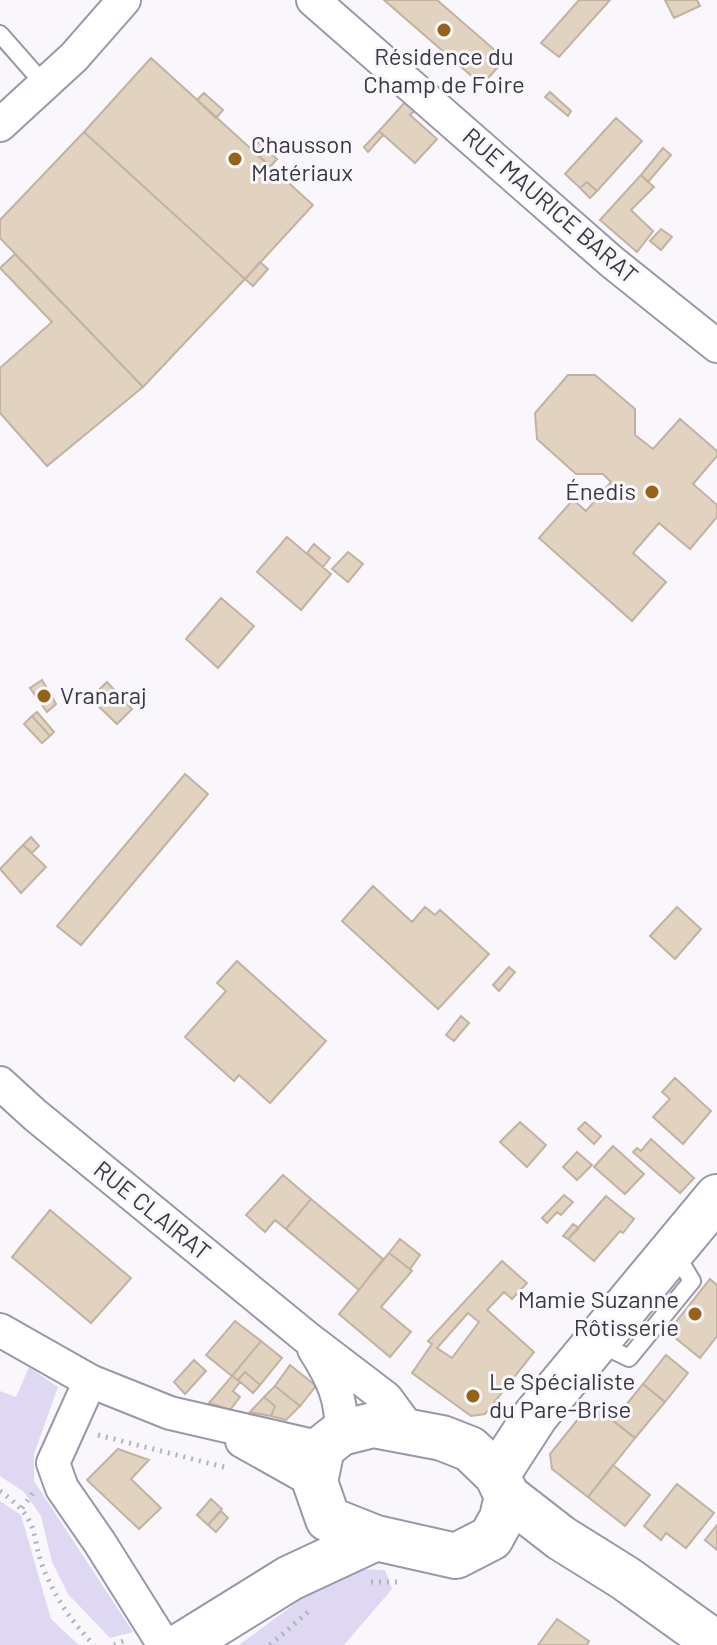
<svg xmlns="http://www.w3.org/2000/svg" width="717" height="1645" font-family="Barlow,sans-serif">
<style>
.green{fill:#dfd8f3}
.building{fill:#e2d3c1;stroke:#c1b2a1;stroke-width:2;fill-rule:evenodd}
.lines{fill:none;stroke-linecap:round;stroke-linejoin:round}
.service-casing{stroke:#9b96aa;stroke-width:20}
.minor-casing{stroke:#9b96aa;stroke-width:36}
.secondary-casing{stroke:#9b96aa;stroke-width:48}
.path{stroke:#b5b3ba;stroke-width:5;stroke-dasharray:2 6;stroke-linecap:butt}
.service{stroke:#fff;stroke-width:16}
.minor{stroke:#fff;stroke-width:32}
.secondary{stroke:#fff;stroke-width:44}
.poi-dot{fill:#966216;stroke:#f9f7fc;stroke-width:3}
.labels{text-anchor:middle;stroke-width:6;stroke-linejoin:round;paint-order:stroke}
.poi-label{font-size:24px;fill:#3a3841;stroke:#f9f7fc;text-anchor:start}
.street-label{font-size:24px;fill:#3a3841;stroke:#f9f7fc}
</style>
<rect width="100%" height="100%" fill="#f9f7fc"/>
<path class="green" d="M29,1367l29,20 -24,67v27l99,151 -23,6 -42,-44 -16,-32 -11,-46 -17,-24 -24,-16v-85l16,6z
M0,1501l21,14 30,104 28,26h-79z
M359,1569l26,1 7,19 -48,56h-105l69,-51z"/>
<path class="building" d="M384,0h53l68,59 -23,26z
M579,0h31l-51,57 -18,-14z
M665,0h32l3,6 -26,12z
M151,58l162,147 -68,74 -161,-147z
M550,92l21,19 -3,5 -23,-19z
M204,93l19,17 -7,8 -19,-18z
M407,100l9,9 -6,6 27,24 -22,24 -36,-32z
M616,118l26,23 -45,50 -10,-9 -7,6 -15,-14z
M379,131l4,4 -15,17 -4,-5z
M84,132l161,147 -102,108 -143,-149v-18z
M258,142l19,17 -7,8 -19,-18z
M663,148l8,7 -23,27 -7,-7z
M641,175l13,12 -23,23 22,21 -16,21 -37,-32z
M587,182l10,9 -7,7 -10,-10z
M661,229l11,8 -11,13 -11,-9z
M15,254l128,133 -96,79 -47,-53v-45l52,-46 -52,-54z
M260,262l8,7 -15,17 -8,-7z
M568,375h27l40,34v26l18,14 27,-30 37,32v5l-24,28 24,21v12l-27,32 -31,-26 -26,30 33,29 -34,39 -93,-83 34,-38 13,11 25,-29 -8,-8h-27l-39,-35 -2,-26z
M287,537l44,37 -30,36 -44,-38z
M314,544l16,14 -7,9 -16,-14z
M348,552l15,12 -15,18 -16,-13z
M221,598l33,28 -36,42 -32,-29z
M42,680l14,24 -9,8 -17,-24z
M107,682l25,27 -15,15 -27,-26z
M37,712l17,20 -4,4 -18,-20z
M32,716l18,20 -8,7 -18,-19z
M185,774l23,20 -127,151 -24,-19z
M31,837l8,9 -7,7 -9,-8z
M23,845l23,22 -25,26 -21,-24z
M373,886l39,36 13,-15 10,8 5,-5 49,44 -51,55 -96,-88z
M677,907l24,22 -26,30 -25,-23z
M237,961l89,80 -56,62 -31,-28 -5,6 -49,-44 41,-46 -9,-8z
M509,967l6,5 -16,19 -6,-6z
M461,1016l8,7 -15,18 -8,-6z
M675,1078l36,33 -28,33 -30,-27 17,-18 -8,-7z
M520,1122l26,23 -19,22 -27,-25z
M585,1122l16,14 -7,8 -16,-15z
M651,1139l43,39 -14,15 -47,-41 4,-4 4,3z
M613,1146l31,28 -19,20 -31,-27z
M577,1152l15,13 -15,15 -14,-13z
M283,1175l28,24 -25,30 -11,-9 -10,12 -19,-17z
M564,1195l9,7 -12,13 -4,-3 -10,11 -5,-5z
M606,1196l28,23 -11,14 -3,-2 -26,30 -26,-22z
M311,1199l72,60 -24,31 -73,-61z
M50,1210l81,68 -40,45 -79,-66z
M573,1224l6,4 -11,11 -5,-3z
M400,1239l20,16 -10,14 -21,-16z
M389,1253l23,18 -31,36 30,25 -21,25 -51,-43z
M502,1261l25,22 -15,16 -8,-7 -17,18 47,42 -49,62 -14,2 -59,-43 20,-29 -4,-3zM468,1313l11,9 -27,36 -15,-10z
M710,1279l7,6v51l-17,22 -32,-26z
M235,1321l26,20 -29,35 -26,-21z
M261,1341l21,17 -22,27 -15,-13 -7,8 -6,-4z
M666,1355l22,18 -23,29 -22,-18z
M194,1360l12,11 -21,23 -11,-12z
M290,1365l26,21 -16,20 -25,-20z
M245,1372l15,13 -7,8 -15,-13z
M232,1376l8,6 -7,9 7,6 -10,13 -21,-7z
M643,1384l22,18 -30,36 -22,-17z
M275,1386l25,20 -14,14 -15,-4 4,-10 -11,-9z
M264,1397l11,9 -4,10 -21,-4z
M591,1403l44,35 -47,59 -36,-28 -2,-15z
M118,1449l31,11 -18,19 30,29 -22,21 -52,-49z
M613,1465l37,30 -25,31 -37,-29z
M677,1484l37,29 -28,35 -20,-15 -5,7 -17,-14z
M211,1499l11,10 -14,16 -11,-10z
M221,1511l7,7 -12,14 -8,-7z
M717,1525v25l-12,-10z
M557,1619l32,22 -2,4h-49z"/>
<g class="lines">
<defs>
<path id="service" d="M0,34l44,50
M598,1343l31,15 63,-77 -18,-30"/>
<path id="minor" d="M313,0l299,262 105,84
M0,125l74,-68 50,-57
M0,1083l35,32 271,222 80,61 25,34
M0,1330l90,51 80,32 152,35
M314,1349c18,28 29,51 27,84
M90,1381l-37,82 9,25 38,55 64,102
M242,1441l73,41"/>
<path id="secondary" d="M373,1425l69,13 28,11 27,26 10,21 -5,22 -11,20 -35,18 -80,-18 -48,-19 -13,-37 7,-34 19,-15z
M497,1475l39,-60 181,-218
M507,1496l54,42 64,40 92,66
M182,1645l108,-67 86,-40"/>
</defs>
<use href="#service" class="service-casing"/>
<use href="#minor" class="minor-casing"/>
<use href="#secondary" class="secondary-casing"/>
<path class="path" d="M98,1435l126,32
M0,1491c46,34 27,43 47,86 12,27 27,47 47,68
M22,1508l11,-15
M371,1582h30
M114,1645l14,-6
M270,1645l38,-33"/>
<use href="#service" class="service"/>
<use href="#minor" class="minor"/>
<use href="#secondary" class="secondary"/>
</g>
<g class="poi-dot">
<circle cx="444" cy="30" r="8"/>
<circle cx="235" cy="159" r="8"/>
<circle cx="652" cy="492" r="8"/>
<circle cx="44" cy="696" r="8"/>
<circle cx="695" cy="1314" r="8"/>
<circle cx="473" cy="1396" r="8"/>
</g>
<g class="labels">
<g class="poi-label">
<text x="444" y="65" text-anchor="middle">Résidence du<tspan x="444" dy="28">Champ de Foire</tspan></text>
<text x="251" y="153">Chausson<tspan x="251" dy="28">Matériaux</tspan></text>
<text x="636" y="500" text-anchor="end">Énedis</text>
<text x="60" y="704">Vranaraj</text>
<text x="679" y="1308" text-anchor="end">Mamie Suzanne<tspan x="679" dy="28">Rôtisserie</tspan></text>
<text x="489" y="1390">Le Spécialiste<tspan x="489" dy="28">du Pare-Brise</tspan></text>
</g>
<g class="street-label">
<text transform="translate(550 206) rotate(41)" y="8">RUE MAURICE BARAT</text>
<text transform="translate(152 1211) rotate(39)" y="8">RUE CLAIRAT</text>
</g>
</g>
</svg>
